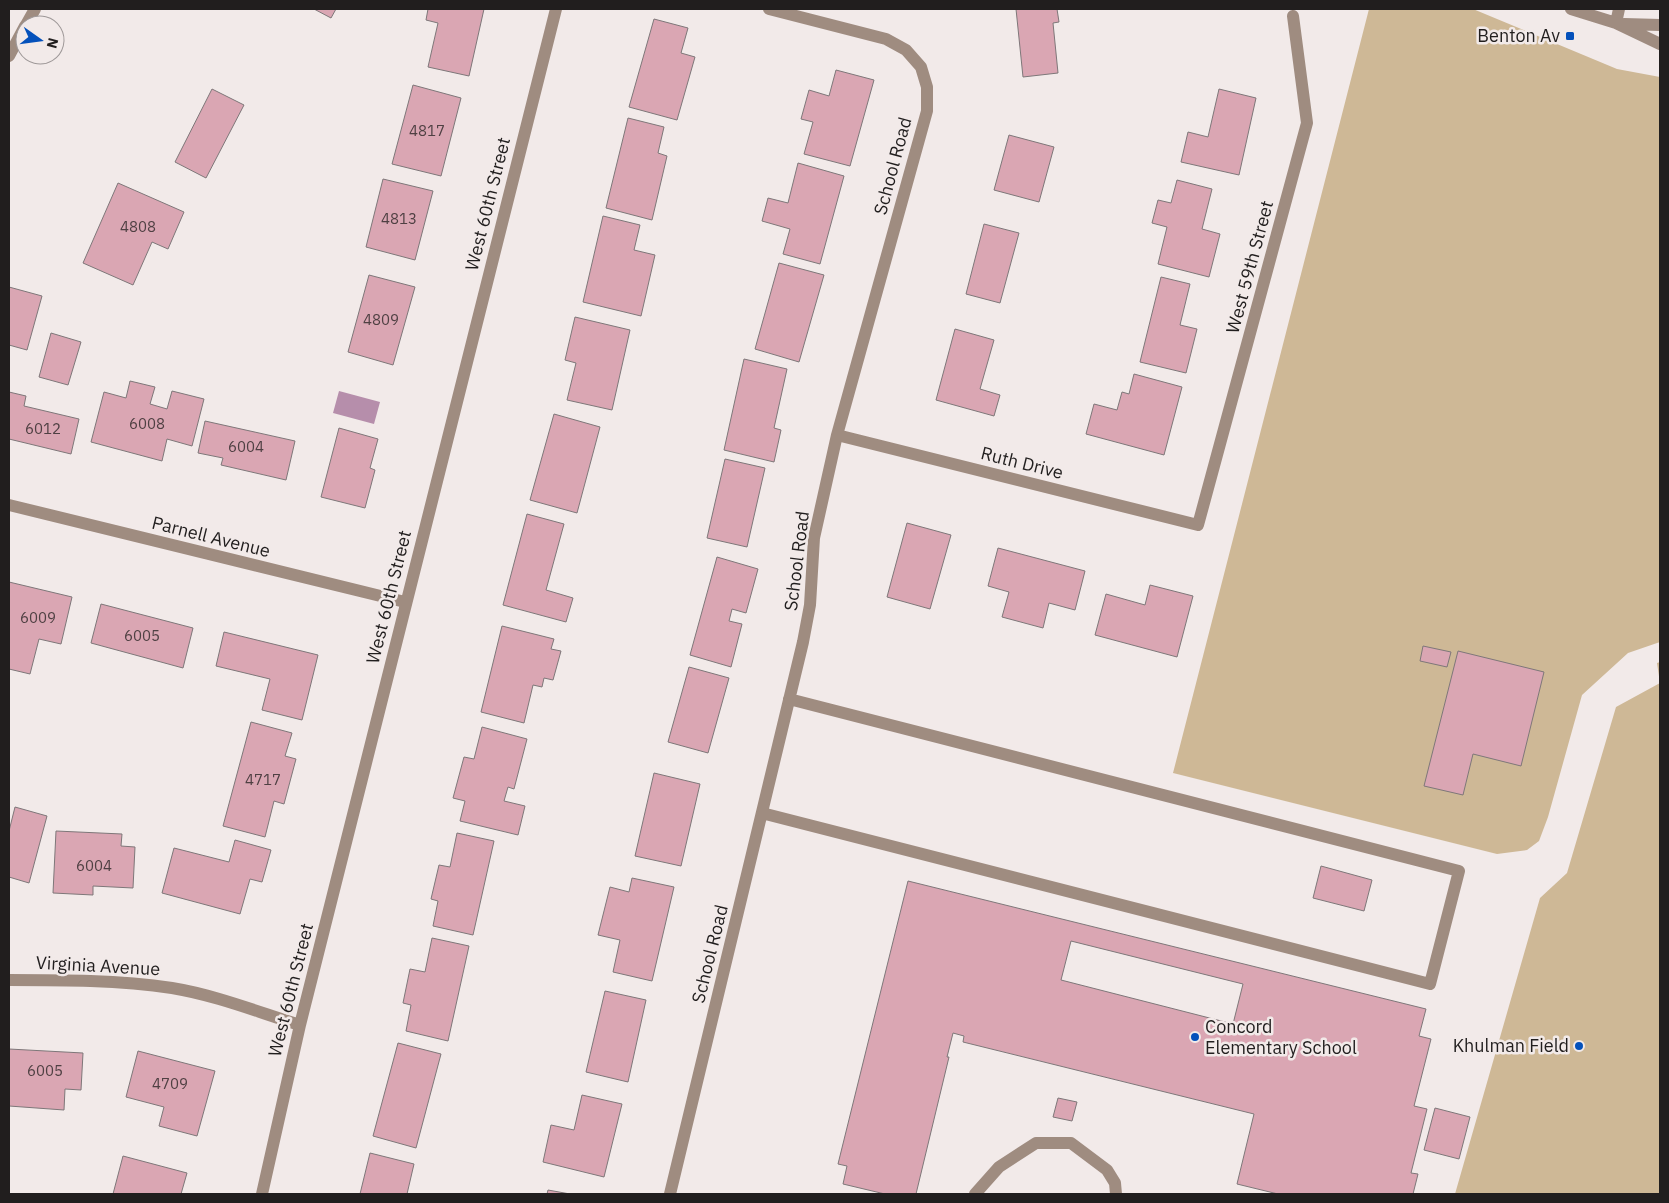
<svg xmlns="http://www.w3.org/2000/svg" width="1669" height="1203" font-family="'IBM Plex Sans',sans-serif">
<style>
.green{fill:#ceb896}
.water{fill:#b68eab}
.building{fill:#daa6b3;stroke:#7e7779;fill-rule:evenodd}
.lines{fill:none;stroke-linecap:round;stroke-linejoin:round}
.minor{stroke:#9f8c80;stroke-width:12}
.poi-dot{fill:#0451bb;stroke:#f2eae9;stroke-width:2}
.labels{text-anchor:middle;stroke-width:5;stroke-linejoin:round;paint-order:stroke}
.number-label{font-size:15px;fill:#4f4043}
.poi-label{font-size:18px;fill:#211e1e;stroke:#f2eae9;text-anchor:end}
.street-label{font-size:18px;fill:#211e1e;stroke:#f2eae9}
</style>
<rect width="100%" height="100%" fill="#f2eae9"/>
<path class="green" d="M1369,9h104l144,60 43,8v565l-32,11 -46,42 -34,122 -9,24 -12,9 -30,4 -324,-81z
M1660,662v532h-205l85,-296 27,-25 49,-166 44,-24 -3,-20z"/>
<path class="water" d="M339,391l41,11 -6,22 -41,-11z"/>
<path class="building" d="M314,9h22l-5,9z
M428,9h56l-15,67 -41,-9 10,-44 -12,-3z
M1016,9h41l2,13 -6,1 5,50 -35,4z
M654,19l34,9 -7,25 14,4 -18,63 -48,-13z
M836,70l38,10 -24,86 -46,-12 9,-32 -12,-3 8,-29 20,6z
M413,85l48,13 -20,78 -49,-12z
M212,89l32,16 -38,73 -31,-16z
M1219,89l37,9 -17,77 -58,-13 7,-30 20,5z
M628,118l36,9 -6,26 9,3 -15,64 -46,-12z
M1009,135l45,12 -15,55 -45,-12z
M798,163l46,13 -24,88 -37,-10 7,-25 -28,-8 6,-23 20,5z
M383,179l50,12 -18,69 -49,-13z
M1177,180l35,9 -10,40 18,5 -11,43 -51,-13 9,-37 -15,-4 6,-23 13,3z
M118,183l66,29 -16,37 -16,-7 -19,43 -50,-22z
M603,216l37,9 -6,25 21,5 -14,61 -58,-14z
M984,224l35,9 -19,70 -34,-9z
M779,263l45,12 -25,87 -44,-13z
M369,275l46,12 -22,78 -45,-13z
M1161,277l29,7 -10,41 17,4 -11,44 -46,-11z
M9,287l33,9 -15,54 -18,-5z
M575,317l55,13 -18,80 -45,-10 9,-37 -11,-3z
M955,329l39,11 -14,49 20,6 -6,21 -58,-16z
M51,333l30,9 -13,43 -29,-8z
M744,359l43,10 -13,59 7,2 -7,32 -50,-12z
M1134,374l48,13 -18,68 -78,-21 8,-30 23,6 5,-18 7,2z
M130,381l25,6 -5,17 17,5 5,-18 32,8 -12,47 -25,-7 -5,22 -71,-19 13,-50 22,6z
M9,392l17,4 -2,10 55,13 -8,35 -62,-15z
M554,414l46,13 -23,86 -47,-13z
M205,421l90,20 -9,39 -65,-15 2,-7 -25,-5z
M339,428l39,11 -8,29 5,2 -10,38 -44,-11z
M725,459l40,9 -18,79 -40,-9z
M527,514l37,10 -18,66 27,8 -7,24 -63,-17z
M907,523l44,12 -21,74 -43,-12z
M998,548l87,23 -10,39 -26,-7 -6,25 -41,-11 7,-25 -21,-6z
M717,557l41,12 -12,44 -14,-4 -3,12 13,3 -11,43 -41,-12z
M9,582l63,15 -11,47 -22,-5 -9,35 -21,-5z
M1150,585l43,11 -16,61 -82,-22 11,-41 39,11z
M101,604l92,24 -10,40 -92,-25z
M502,626l52,13 -3,10 10,2 -8,29 -9,-2 -2,9 -9,-2 -9,38 -43,-11z
M224,632l94,23 -16,65 -40,-10 8,-31 -54,-13z
M1423,646l28,6 -4,15 -27,-6z
M1458,651l86,21 -23,94 -48,-12 -10,41 -39,-9z
M689,667l40,11 -21,75 -40,-11z
M251,722l41,11 -7,23 11,3 -12,45 -10,-3 -9,36 -42,-11z
M482,727l45,12 -13,50 -6,-2 -4,14 21,5 -7,29 -58,-14 5,-20 -12,-3 11,-41 10,2z
M654,773l46,11 -19,82 -46,-10z
M15,807l32,9 -18,67 -20,-6v-46z
M56,831l66,3 -1,12 14,1 -2,41 -40,-2v9l-40,-2z
M457,833l37,8 -21,94 -40,-9 5,-25 -7,-2 8,-34 11,2z
M235,840l36,10 -9,32 -12,-3 -10,35 -78,-21 12,-45 55,14z
M1321,866l51,14 -8,31 -51,-13z
M632,878l42,9 -22,94 -39,-9 7,-32 -22,-5 12,-48 19,5z
M908,881l518,128 -7,27 12,3 -17,67 13,3 -16,64 7,1 -5,20h-135l-41,-10 17,-70 -291,-72 1,-6 -11,-3 -6,24h2l-33,137h-31l-42,-10 4,-18 -9,-2zM1071,941l172,43 -10,40 -172,-44z
M432,938l37,8 -21,95 -42,-10 5,-26 -8,-2 7,-34 15,3z
M605,991l41,9 -18,82 -42,-10z
M398,1043l43,11 -25,94 -43,-12z
M9,1049l74,4 -2,37 -16,-1 -1,21 -55,-4z
M138,1051l77,20 -18,65 -38,-10 5,-19 -38,-10z
M582,1095l40,9 -18,73 -61,-15 8,-37 23,5z
M1058,1098l19,4 -5,19 -19,-4z
M1435,1108l35,9 -11,42 -35,-9z
M370,1153l44,11 -7,30h-47z
M123,1156l64,17 -6,21h-68z
M548,1190l22,4h-23z"/>
<g class="lines">
<path class="minor" d="M1571,9l45,14 44,21
M1616,23l3,-14
M1624,24l36,1
M26,25l9,-16
M9,56l16,-30
M837,435l361,90 109,-402 -14,-107
M9,505l396,97
M762,813l668,171 29,-113 -670,-172
M9,980c54,0 109,0 163,8 43,7 86,24 128,37
M262,1194l38,-169 256,-1016
M670,1194l133,-552 7,-37 4,-67 23,-103 90,-324v-24l-6,-20 -15,-17 -20,-11 -117,-30
M975,1194l24,-27 37,-24h35l36,27 8,13 1,11"/>
</g>
<g class="poi-dot">
<rect x="1565" y="31" width="10" height="10" rx="2.5"/>
<circle cx="1195" cy="1037" r="5"/>
<circle cx="1579" cy="1046" r="5"/>
</g>
<g class="labels">
<g class="number-label">
<text x="427" y="136">4817</text>
<text x="399" y="224">4813</text>
<text x="138" y="232">4808</text>
<text x="381" y="325">4809</text>
<text x="147" y="429">6008</text>
<text x="43" y="434">6012</text>
<text x="246" y="452">6004</text>
<text x="38" y="623">6009</text>
<text x="142" y="641">6005</text>
<text x="263" y="785">4717</text>
<text x="94" y="871">6004</text>
<text x="45" y="1076">6005</text>
<text x="170" y="1089">4709</text>
</g>
<g class="poi-label">
<text x="1560" y="42">Benton Av</text>
<text x="1205" y="1033" text-anchor="start">Concord<tspan x="1205" dy="21">Elementary School</tspan></text>
<text x="1569" y="1052">Khulman Field</text>
</g>
<g class="street-label">
<text transform="translate(893 166) rotate(-75)" y="6">School Road</text>
<text transform="translate(488 204) rotate(-76)" y="6">West 60th Street</text>
<text transform="translate(1250 267) rotate(-75)" y="6">West 59th Street</text>
<text transform="translate(1022 463) rotate(14)" y="6">Ruth Drive</text>
<text transform="translate(211 537) rotate(14)" y="6">Parnell Avenue</text>
<text transform="translate(797 561) rotate(-83)" y="6">School Road</text>
<text transform="translate(389 597) rotate(-76)" y="6">West 60th Street</text>
<text transform="translate(710 954) rotate(-76)" y="6">School Road</text>
<text transform="translate(98 966) rotate(3)" y="6">Virginia Avenue</text>
<text transform="translate(291 990) rotate(-76)" y="6">West 60th Street</text>
</g>
</g>
<rect width="1669" height="1203" fill="none" stroke="#211e1e" stroke-width="20"/>
<g transform="translate(40 40) rotate(104)"><circle r="24" fill="#f2eae9" stroke="#9e9898"/>
<path d="M0-4L9 19L0 12L-9 19Z" fill="#0451bb"/>
<text y="-8" font-size="14" font-weight="bold" text-anchor="middle" fill="#211e1e">N</text>
</g>
</svg>
